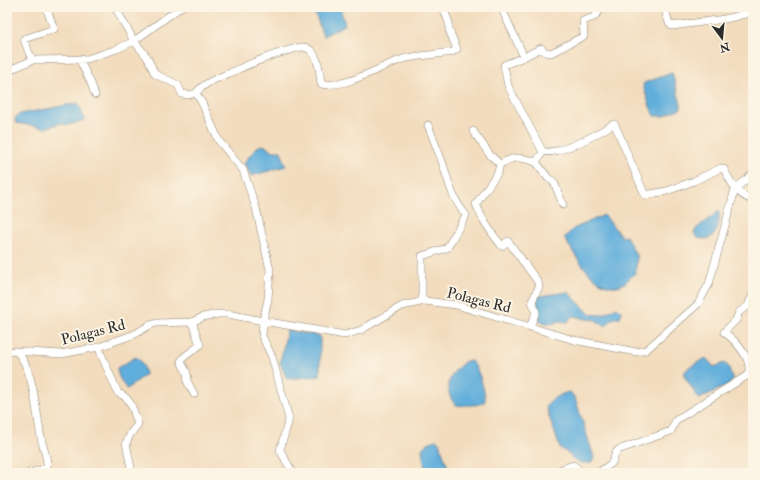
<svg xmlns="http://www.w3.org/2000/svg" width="760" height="480" font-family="'IM FELL Double Pica',serif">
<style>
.water{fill:#61aedb;stroke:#466c83}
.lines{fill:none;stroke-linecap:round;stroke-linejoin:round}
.minor-casing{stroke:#8e8474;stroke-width:8}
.minor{stroke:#fff;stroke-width:7}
.labels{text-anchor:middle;stroke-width:4;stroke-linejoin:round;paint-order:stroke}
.street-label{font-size:15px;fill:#2b2b2b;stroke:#fcf5e5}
</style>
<rect width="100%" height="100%" fill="#fcf5e5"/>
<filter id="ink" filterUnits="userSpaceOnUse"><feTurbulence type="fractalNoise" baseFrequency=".025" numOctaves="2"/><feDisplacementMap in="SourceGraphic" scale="8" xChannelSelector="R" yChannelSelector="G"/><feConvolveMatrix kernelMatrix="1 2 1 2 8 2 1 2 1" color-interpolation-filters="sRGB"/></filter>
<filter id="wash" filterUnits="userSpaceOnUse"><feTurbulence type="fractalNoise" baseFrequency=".012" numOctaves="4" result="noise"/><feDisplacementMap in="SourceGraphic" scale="16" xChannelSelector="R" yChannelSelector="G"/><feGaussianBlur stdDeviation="0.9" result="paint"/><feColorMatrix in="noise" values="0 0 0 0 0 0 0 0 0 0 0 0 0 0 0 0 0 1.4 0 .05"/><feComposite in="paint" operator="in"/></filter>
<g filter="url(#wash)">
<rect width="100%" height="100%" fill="#f2dcbd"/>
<path class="water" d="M332,7h8l5,18 -22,11 -8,-23z
M672,73l9,31v4l-17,8h-9l-4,-7 -8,-23 1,-3z
M78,103l7,17 -17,5 -8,-2 -14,5 -30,-5 -1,-5 5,-4z
M263,145l11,6h7l5,15 -35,10 -7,-13 13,-16z
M719,211c1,14 -2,32 -21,27l-4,-5 3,-5z
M604,215l18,22 4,-1 11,21 -2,16c-4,4 -9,10 -14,12 -25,9 -46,-31 -57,-47l9,-9z
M568,292l22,22 12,1 15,-8 5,5 -2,5 -6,1 -6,6 -3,2 -11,-7c-8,2 -14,-3 -22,-3l-4,6 -9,-1 -8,3 -12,-3 -3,-18 3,-7z
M287,330l33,6v40l-33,3 -7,-16z
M136,357c5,3 9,11 9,18l-18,14c-5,-5 -10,-14 -10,-21z
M706,358l8,9 10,-4 4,3 5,14 -3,4 -31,15 -15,-23v-3l5,-6z
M466,361h5c7,5 15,32 14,40 -5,4 -9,4 -15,4 -4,0 -9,1 -13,0 -3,-1 -5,-4 -6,-7 -8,-14 3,-29 15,-37z
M568,392l3,1 4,5 17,53 2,7 -3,5c-21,1 -16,-7 -31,-15l-14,-41c3,-8 14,-12 22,-15z
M437,440l2,2 11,31h-24l-4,-23c2,-6 9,-9 15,-10z"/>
</g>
<g filter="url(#ink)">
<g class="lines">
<defs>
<path id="minor" d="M115,7l19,34 13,16 8,17 23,11 4,9 7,1 7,-2 6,10 17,38 24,29 13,38 14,62 -2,29 -5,22 -1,15 10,21 17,62 -9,31 10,18 4,5
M501,7l23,50 -20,8 4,21 35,66
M664,7l5,16 3,3 53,-7 28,-7
M524,57l17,-9 4,4 6,1 33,-17 -1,-15 11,-4 9,-10
M79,59l12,24 4,12
M33,60l-4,-7 -5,-14 30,-10 -8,-22
M7,73l7,-5 19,-8 54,-1 30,-10 17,-8 47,-34
M196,93c9,-11 22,-15 34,-20 23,-11 46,-20 71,-26 17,-1 19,25 20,37 27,4 57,-17 82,-25 16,-4 33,-4 49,-7l5,-3 -8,-19v-7l-6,-16
M473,131l17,24 10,9c15,-8 20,-7 36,-2
M500,164l-2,8 -22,32c6,16 15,29 26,42l6,-5 30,41 1,5 -7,14 4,11 -6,15
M563,205l-9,-23 -6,-4 -12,-16 7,-10c5,0 11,0 16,-2 19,-5 37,-15 54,-26l2,1 30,70 22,-4 27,-10 27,-13 3,1c7,14 13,26 29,31
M422,301v-45l25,-8 19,-33c-14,-17 -17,-31 -23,-51 -5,-13 -10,-26 -15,-39
M192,322l8,23 -16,12 -3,4c3,9 8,10 6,20l7,13
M99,347l2,7 17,39c14,5 15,18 20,31l-7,9 -5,10 6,30
M15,351c18,11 22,66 26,87 2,10 7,20 6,30l-18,5
M7,352l7,-1 47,3 38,-7 36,-13 15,-9 7,-2 35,-1 11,-5 15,-3h10l35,7 82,14 16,-5 41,-24 23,-5 31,4 118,35 62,12 10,-2 52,-46 11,-20 26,-95 18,-15
M556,473l3,-3 14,-5 10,8
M598,473l14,-10 3,-9 3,-4 53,-19 5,-11 72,-45c6,-15 -13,-35 -24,-43l12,-12 3,-8 9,-6 5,-12"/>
</defs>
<use href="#minor" class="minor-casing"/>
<use href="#minor" class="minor"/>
</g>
</g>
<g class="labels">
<g class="street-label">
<text transform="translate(479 300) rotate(14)" y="5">Polagas Rd</text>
<text transform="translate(93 332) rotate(-14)" y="5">Polagas Rd</text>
</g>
</g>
<rect width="760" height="480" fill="none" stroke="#fcf5e5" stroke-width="24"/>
<g transform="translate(722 38) rotate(164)" stroke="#fcf5e5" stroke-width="3" paint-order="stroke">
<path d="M0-3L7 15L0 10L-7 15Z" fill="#2b2b2b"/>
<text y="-6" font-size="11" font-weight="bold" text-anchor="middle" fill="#2b2b2b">N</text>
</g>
</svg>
